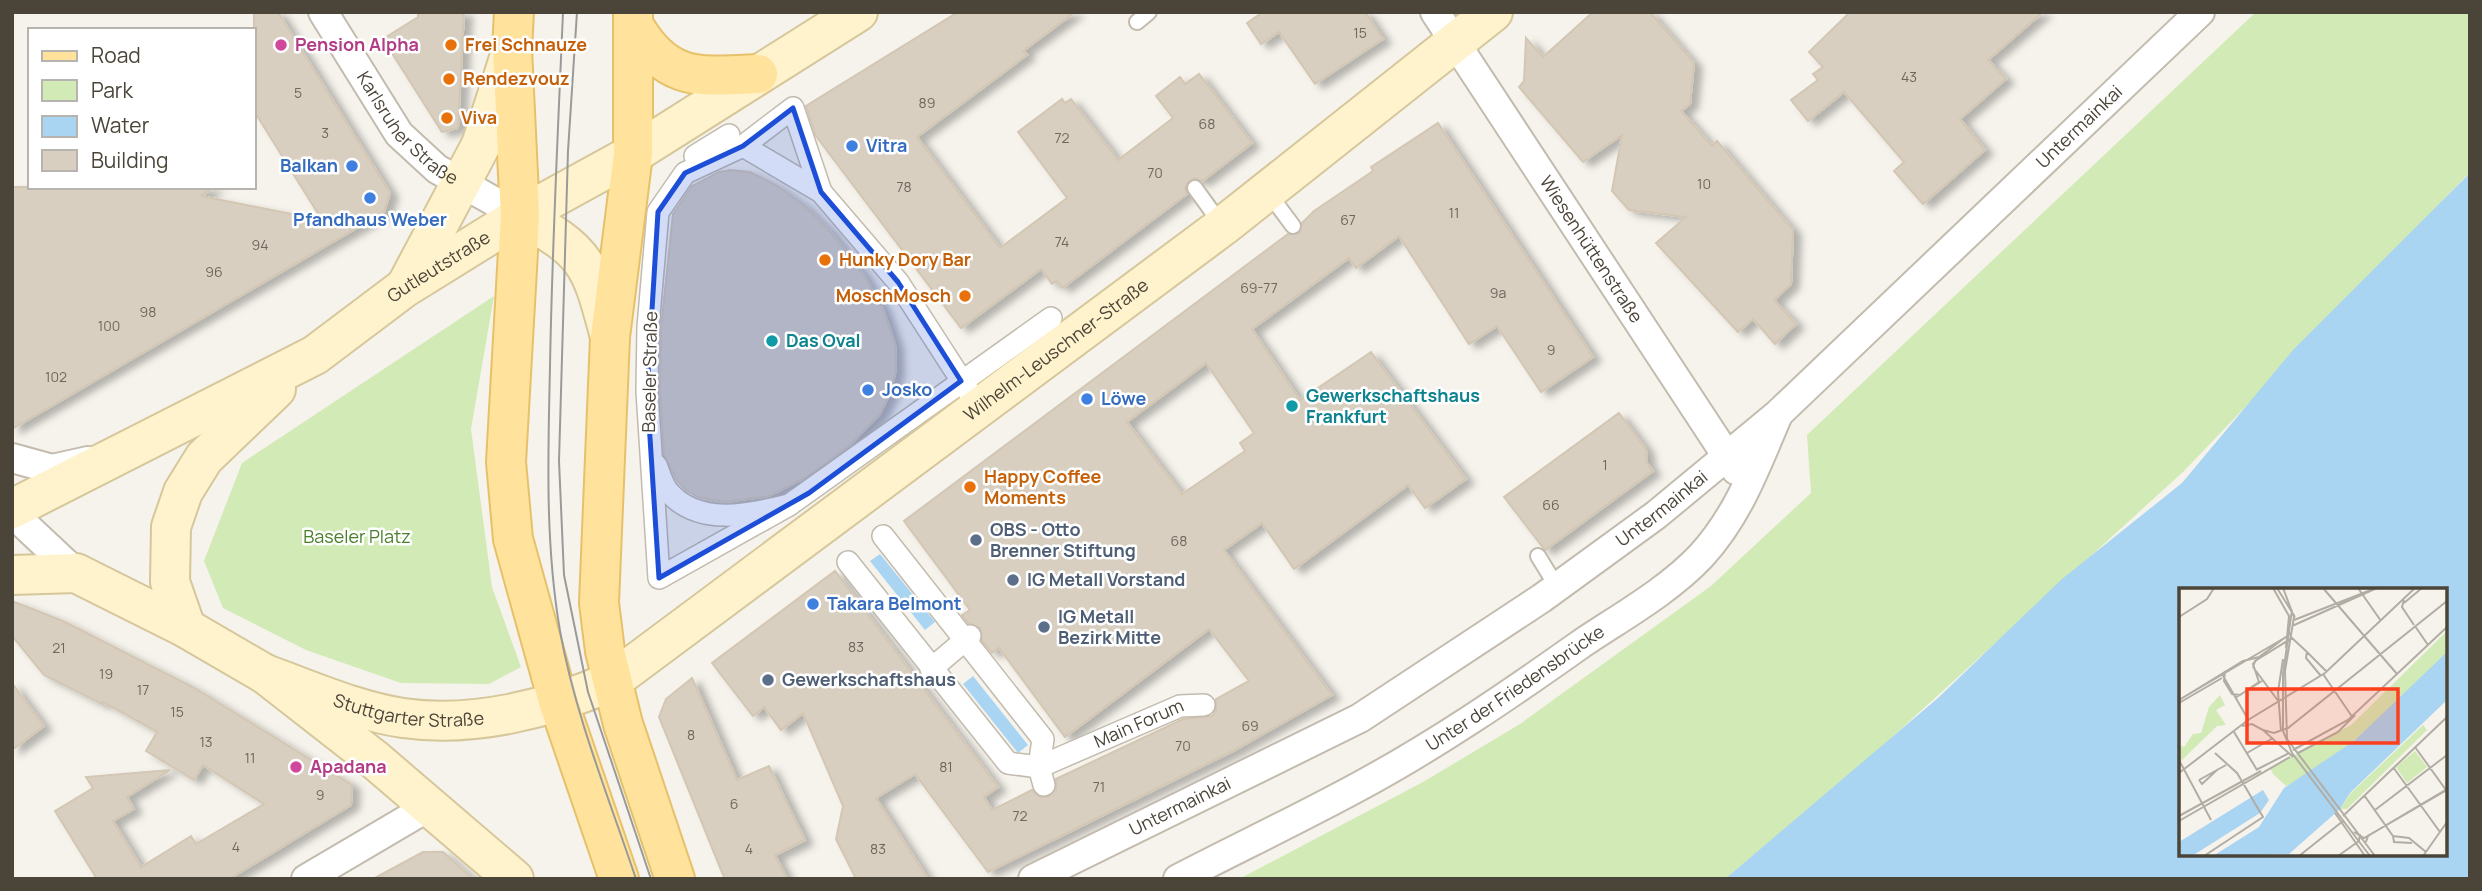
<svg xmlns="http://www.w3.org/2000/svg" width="2482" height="891" font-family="Manrope,sans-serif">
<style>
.green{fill:#d2eab5}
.water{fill:#a9d4f2;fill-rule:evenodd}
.building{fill:#d8cfc1;stroke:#d3c7b4;stroke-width:2;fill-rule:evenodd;filter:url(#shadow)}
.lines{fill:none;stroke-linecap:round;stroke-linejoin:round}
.service-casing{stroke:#c2bbae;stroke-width:18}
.pedestrian-casing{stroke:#c2bbae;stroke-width:24}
.minor-casing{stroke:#c2bbae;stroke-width:32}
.secondary-casing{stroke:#d6c79b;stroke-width:42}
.primary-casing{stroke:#e6c16a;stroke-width:42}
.service{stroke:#fff;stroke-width:14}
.pedestrian{stroke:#fff;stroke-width:21}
.minor{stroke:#fff;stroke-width:28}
.secondary{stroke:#fff3cd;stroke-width:38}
.primary{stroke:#ffe39c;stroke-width:38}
.tram{stroke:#9a9a9a;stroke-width:2}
.marked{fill:#1d4ed8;fill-opacity:0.2;stroke:#1d4ed8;stroke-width:5;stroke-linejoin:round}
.hotel-dot{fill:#d1479c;stroke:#fff;stroke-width:2.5}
.food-dot{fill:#e8710a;stroke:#fff;stroke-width:2.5}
.shop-dot{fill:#3f7fe0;stroke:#fff;stroke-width:2.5}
.culture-dot{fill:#0f9aa8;stroke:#fff;stroke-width:2.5}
.service-dot{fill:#5c6f8a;stroke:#fff;stroke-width:2.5}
.labels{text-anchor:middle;stroke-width:5;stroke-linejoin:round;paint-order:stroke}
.number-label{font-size:14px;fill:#6e675b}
.hotel-label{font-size:18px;font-weight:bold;fill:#b23c85;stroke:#fff;text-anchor:start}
.food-label{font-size:18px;font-weight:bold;fill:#c56008;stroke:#fff;text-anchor:start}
.street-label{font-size:18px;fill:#4b4439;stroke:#fff}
.shop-label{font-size:18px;font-weight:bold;fill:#366cbe;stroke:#fff;text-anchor:start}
.culture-label{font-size:18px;font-weight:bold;fill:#0d838f;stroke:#fff;text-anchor:start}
.service-label{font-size:18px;font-weight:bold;fill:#4e5e75;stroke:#fff;text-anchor:start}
.park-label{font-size:18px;fill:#4a7f2a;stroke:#fff}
.inset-road{fill:none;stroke:#b2ada4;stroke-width:2}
.view{fill:#fc3f1d;fill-opacity:0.15;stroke:#fc3f1d;stroke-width:3.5}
.inset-edge{fill:none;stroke:#4b4439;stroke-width:3.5}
</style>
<defs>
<filter id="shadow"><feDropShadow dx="8" dy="4.5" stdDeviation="3.5" flood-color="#0004"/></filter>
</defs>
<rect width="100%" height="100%" fill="#f6f3ec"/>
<path class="green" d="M2256,12h214v160l-286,299 -326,297 -133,111h-486l184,-97 97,-58 191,-138 100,-93 -4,-58z
M494,296l-23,133 21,158 29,80 -32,17 -88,-1 -95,-33 -83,-42 -19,-47 38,-98z"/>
<path class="water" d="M2470,173v706h-745l213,-181 124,-119 120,-96 111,-133zM2181,590h264v264h-264z
M880,554l55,68 -10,8 -55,-69z
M973,676l55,69 -10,8 -55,-69z"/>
<path class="building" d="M254,12h24l112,181 -6,19 -372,217v-242h203l-14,9 121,24 -68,-109z
M418,12h46l-6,116 -16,4 -59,-93 35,-22z
M958,12h117l-52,39 4,4 -110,82 83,111 67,-50 -49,-66 44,-33 3,4 6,-4 47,61 55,-42 -17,-22 24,-19 5,7 14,-10 53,69 -50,38 -7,-3 -6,3 -4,7 2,6 -125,94 -5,-7 -5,3 -11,-15 -80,59 -145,-192 -10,-30z
M1263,12h102l18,27 -68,45 -36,-52 -18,12 -14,-21z
M1593,12h57l44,51 -4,41 -9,7 31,35 5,-5 76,89 -2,54 -17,16 22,24 -21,20 -22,-25 -15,13 -82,-89 30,-26 -57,-7 -17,-19 10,-56 -39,27 -64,-75 5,-6 2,-43 17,19z
M1850,12h193l-55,48 18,19 -46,40 25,31 -62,54 -29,-33 10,-9 -60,-70 -36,29 -17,-21 27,-20 -5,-6 10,-7 -14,-15z
M1438,123l155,234 -52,35 -44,-66 -28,18 -70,-108 -43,32 -7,-10 -97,71 48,71 71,-48 95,127 -41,29 -17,-23 -114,84 -32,-46 -38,27 108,145 -99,56 -245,121 -73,-98 -39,24 52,81h-72l-20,-40 7,-33 -40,-93 -22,17 -17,-23 -11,9 -41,-53 123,-92 163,216 -14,10 8,13 40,-20 8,7h8l8,-8v-10l127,-60 29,-3 4,-6v-11l33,-18 -40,-52 -144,108 -66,-89 -7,5 -10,-12 -2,-13 -12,-5 -6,-8 8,-5 -66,-89 384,-287 11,-1 3,-10 12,-12 59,-40 -2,-4zM1206,363l48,70 -14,10 5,8 -63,43 -55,-72z
M730,170l20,2 26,13 28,20 26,26 34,44 19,34 12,35 1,26 -6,24 -10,20 -31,32 -44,32 -36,18 -44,6 -27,-5 -12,-7 -9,-9 -13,-26 -4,-64 1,-63 12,-114 19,-28 27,-14z
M1619,413l27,36 1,14 6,8 -108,79 -41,-53z
M12,601l51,20 130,66 159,98 -1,20 -122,74h-132l-42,-68 38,-23 -7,-11 84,-7 -43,27 7,12 -21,12 28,46 50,-31 5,8 68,-40 -61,-39 -9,15 -48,-29 11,-19 -54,-30 -1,2 -58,-29 -32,-39z
M692,678l45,102 32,-14 36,74 -30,15 12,24h-62l-4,-9 -62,-153 7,-18z
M12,683l32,43 -32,24z
M423,852h20l30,27h-100z"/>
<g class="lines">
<defs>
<path id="service" d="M1137,22l12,-10
M1195,188l26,36
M1267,191l26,35
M1538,556l19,31"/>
<g id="pedestrian">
<path d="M743,146l50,-38 28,84"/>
<path d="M695,156l34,-21"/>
<path d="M656,465c3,7 6,18 11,25 30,37 82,25 122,15l262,-187"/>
<path d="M789,505l-130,73 -12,-187 1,-64 10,-115 27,-39 58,-27 78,46 77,90 71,110"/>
<path d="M883,536l160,203 -4,28 5,18"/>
<path id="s1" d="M848,562l160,201 31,4 141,-61 24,-1"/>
<path d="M931,669l39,-33"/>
</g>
<g id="minor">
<path id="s2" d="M323,12l76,122 38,35 83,47"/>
<path id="s3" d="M1435,12l301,458"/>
<path d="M12,458l40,11 36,-8"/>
<path d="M12,513l64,60"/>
<path d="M306,879l124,-73"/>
<path id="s4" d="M1033,879l327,-161 182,-120 114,-83 122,-101 422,-402"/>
<path id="s5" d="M1178,879c60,-31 121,-60 180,-92 78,-42 151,-92 223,-143 40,-27 87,-53 120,-88 37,-40 55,-90 76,-139"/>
</g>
<g id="secondary">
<path d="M520,216c68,35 71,50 90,121"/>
<path d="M406,286l75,-141 30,-93"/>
<path id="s6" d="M12,509l303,-154 89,-67 116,-72 113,-62 225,-142"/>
<path d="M12,575l64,-2 110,55 79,46 109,85 140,120"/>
<path d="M186,628l-16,-46 1,-55 12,-35 21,-34 72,-69"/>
<path id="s7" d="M265,674c45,16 91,37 138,44 70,10 146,-9 209,-37l611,-455 270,-214"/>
</g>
<path id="primary" d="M514,12l-2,37 8,167 -14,246 7,77 45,162 61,178
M633,12v142l-23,183 -11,266 6,48 18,73 52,155
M633,24c34,58 64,53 125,50"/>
</defs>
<use href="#service" class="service-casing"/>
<use href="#pedestrian" class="pedestrian-casing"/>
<use href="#minor" class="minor-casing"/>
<use href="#secondary" class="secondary-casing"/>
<use href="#primary" class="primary-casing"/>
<use href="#service" class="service"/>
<use href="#pedestrian" class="pedestrian"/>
<use href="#minor" class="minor"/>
<use href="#secondary" class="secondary"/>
<use href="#primary" class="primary"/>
<path class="tram" d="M563,12c-5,118 -11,236 -13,355 -2,88 -5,176 10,264 15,84 49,167 76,248
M577,12l-9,139 -9,310 5,114 24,117 63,187"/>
</g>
<path class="marked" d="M793,108l28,84 77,90 63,99 -152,112 -150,85 -12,-187 11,-179 27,-39 58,-27z"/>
<g class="hotel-dot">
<circle cx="281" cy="45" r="7"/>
<circle cx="296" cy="767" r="7"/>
</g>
<g class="food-dot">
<circle cx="451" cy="45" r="7"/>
<circle cx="449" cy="79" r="7"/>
<circle cx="447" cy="118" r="7"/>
<circle cx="825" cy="260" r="7"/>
<circle cx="965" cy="296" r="7"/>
<circle cx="970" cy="487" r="7"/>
</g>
<g class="shop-dot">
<circle cx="852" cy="146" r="7"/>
<circle cx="352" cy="166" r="7"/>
<circle cx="370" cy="198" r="7"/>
<circle cx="868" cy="390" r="7"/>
<circle cx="1087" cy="399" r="7"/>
<circle cx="813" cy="604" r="7"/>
</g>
<g class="culture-dot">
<circle cx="772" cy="341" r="7"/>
<circle cx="1292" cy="406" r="7"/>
</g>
<g class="service-dot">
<circle cx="976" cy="540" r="7"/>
<circle cx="1013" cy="580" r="7"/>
<circle cx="1044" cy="627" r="7"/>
<circle cx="768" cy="680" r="7"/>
</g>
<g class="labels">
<g class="number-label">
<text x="1360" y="38">15</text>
<text x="1909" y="82">43</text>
<text x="298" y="98">5</text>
<text x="927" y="108">89</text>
<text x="1207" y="129">68</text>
<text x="325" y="138">3</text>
<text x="1062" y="143">72</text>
<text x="1155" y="178">70</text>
<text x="1704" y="189">10</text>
<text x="904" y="192">78</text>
<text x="1454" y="218">11</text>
<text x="1348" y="225">67</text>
<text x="1062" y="247">74</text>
<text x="260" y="250">94</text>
<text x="214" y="277">96</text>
<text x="1259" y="293">69-77</text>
<text x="1498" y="298">9a</text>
<text x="148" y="317">98</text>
<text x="109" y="331">100</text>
<text x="1551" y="355">9</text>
<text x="56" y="382">102</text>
<text x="1605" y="470">1</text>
<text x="1551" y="510">66</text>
<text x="1179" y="546">68</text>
<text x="856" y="652">83</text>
<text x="59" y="653">21</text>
<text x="106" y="679">19</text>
<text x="143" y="695">17</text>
<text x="177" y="717">15</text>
<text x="1250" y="731">69</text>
<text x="691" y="740">8</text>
<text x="206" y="747">13</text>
<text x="1183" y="751">70</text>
<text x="250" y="763">11</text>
<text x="946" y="772">81</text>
<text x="1099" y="792">71</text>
<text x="320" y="800">9</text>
<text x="734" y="809">6</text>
<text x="1020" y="821">72</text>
<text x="236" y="852">4</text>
<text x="749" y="854">4</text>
<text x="878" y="854">83</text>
</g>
<g class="hotel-label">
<text x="295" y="51">Pension Alpha</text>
<text x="310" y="773">Apadana</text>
</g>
<g class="food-label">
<text x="465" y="51">Frei Schnauze</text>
<text x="463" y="85">Rendezvouz</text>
<text x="461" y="124">Viva</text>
<text x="839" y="266">Hunky Dory Bar</text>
<text x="951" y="302" text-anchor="end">MoschMosch</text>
<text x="984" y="483">Happy Coffee<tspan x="984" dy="21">Moments</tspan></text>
</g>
<g class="street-label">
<text dy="6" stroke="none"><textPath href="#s2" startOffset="145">Karlsruher Straße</textPath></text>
<text dy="6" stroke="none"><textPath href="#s4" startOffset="1298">Untermainkai</textPath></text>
<text dy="6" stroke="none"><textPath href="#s3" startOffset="284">Wiesenhüttenstraße</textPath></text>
<text dy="6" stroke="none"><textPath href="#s6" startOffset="492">Gutleutstraße</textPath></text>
<text dy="6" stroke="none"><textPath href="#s7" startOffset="914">Wilhelm-Leuschner-Straße</textPath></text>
<text transform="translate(650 372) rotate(-89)" y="6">Baseler Straße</text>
<text dy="6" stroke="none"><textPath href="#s4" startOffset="732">Untermainkai</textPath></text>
<text dy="6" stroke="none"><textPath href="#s5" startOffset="388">Unter der Friedensbrücke</textPath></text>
<text dy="6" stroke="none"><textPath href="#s7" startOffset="150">Stuttgarter Straße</textPath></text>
<text dy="6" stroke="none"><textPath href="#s1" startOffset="397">Main Forum</textPath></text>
<text dy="6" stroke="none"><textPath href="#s4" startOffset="164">Untermainkai</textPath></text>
</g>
<g class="shop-label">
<text x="866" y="152">Vitra</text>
<text x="338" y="172" text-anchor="end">Balkan</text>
<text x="370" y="226" text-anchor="middle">Pfandhaus Weber</text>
<text x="882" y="396">Josko</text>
<text x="1101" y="405">Löwe</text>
<text x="827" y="610">Takara Belmont</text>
</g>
<g class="culture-label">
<text x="786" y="347">Das Oval</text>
<text x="1306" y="402">Gewerkschaftshaus<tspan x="1306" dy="21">Frankfurt</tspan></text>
</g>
<g class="service-label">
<text x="990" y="536">OBS - Otto<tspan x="990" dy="21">Brenner Stiftung</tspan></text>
<text x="1027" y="586">IG Metall Vorstand</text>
<text x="1058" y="623">IG Metall<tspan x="1058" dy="21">Bezirk Mitte</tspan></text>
<text x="782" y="686">Gewerkschaftshaus</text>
</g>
<g class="park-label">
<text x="357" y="543">Baseler Platz</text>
</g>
</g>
<g transform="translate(2179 588)">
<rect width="268" height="268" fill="#f6f3ec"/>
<path d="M268,43v22l-87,83 -48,37 -26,13 -13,-12 -3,-6 81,-43zM41,107l5,10 -9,5 10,15 -9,1 -36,35 -2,-16 5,2 9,-13 8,-1 8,-26zM244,137l4,5 -80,79h-7l10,-15zM236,163l12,16 -20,16 -11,-16z" fill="#d2eab5"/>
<path d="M268,64v48l-97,93 -10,16 -51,45 -76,2 46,-29 25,-39 70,-47zM84,202l6,10 -9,13 -68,43h-13v-14z" fill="#a9d4f2"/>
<path class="inset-road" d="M94,0l16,28 -3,32M98,0l18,29M104,0l11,29 -9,54 2,68 88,117M144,0l74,86M179,0l23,33M225,12l-2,7 12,18M225,15l18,-15M113,22l-9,64v57l9,22 78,103M0,29l28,-18 7,-11M115,32l82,-32M113,38l85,-38M236,38l13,19M74,79l2,-6 37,-23 15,14M74,79l26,35M46,83l-1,10 8,13 8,1 19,-13 -6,-18 6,-7M43,86l27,47M144,86l30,44M142,88l-15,-18 1,-6 20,20M56,110l27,-17M0,112l107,-63M0,112l64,-39 16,-4 32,-24M0,115l43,-25M63,138l10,-2 11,6 30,27M84,142l11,3 14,-5 159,-127M102,143l-3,-39 5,-33M55,144l23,38M236,159l31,43M114,162l55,-30 99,-93M68,165l26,-15M119,165l40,-21 17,-17M0,172l32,60M214,179l47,65M77,182l33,-17M0,185l69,-53 77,-47 90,-85M20,192l27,-15M20,192l3,4 15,-14M185,207l29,41 16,2 17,14M196,222l72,-55M156,225l30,43M0,228l82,-45M164,228l104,-99M0,233l111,-64M175,244l10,6 83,-48M214,248l1,6 18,1M187,254l2,-6 79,-47M25,268l59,-39 -26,-44 -22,-20M120,268l44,-35M159,268l21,-15 1,-7M244,268l24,-34"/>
<path class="view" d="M68,101h151v54h-151z"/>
<rect width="268" height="268" class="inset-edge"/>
</g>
<rect width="2482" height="891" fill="none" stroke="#4b4439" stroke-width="28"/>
<rect x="28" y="28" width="228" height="161" fill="#ffffff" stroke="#b7b4b0" stroke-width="2"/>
<rect x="42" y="51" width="35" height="10" fill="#ffe39c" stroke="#b7b4b0" stroke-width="2"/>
<text x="91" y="63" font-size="21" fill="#4b4439">Road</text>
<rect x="42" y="80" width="35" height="21" fill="#d2eab5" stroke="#b7b4b0" stroke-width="2"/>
<text x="91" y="98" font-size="21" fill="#4b4439">Park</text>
<rect x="42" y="116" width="35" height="21" fill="#a9d4f2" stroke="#b7b4b0" stroke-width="2"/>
<text x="91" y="133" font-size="21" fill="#4b4439">Water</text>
<rect x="42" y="150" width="35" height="21" fill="#d8cfc1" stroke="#b7b4b0" stroke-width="2"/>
<text x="91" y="168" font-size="21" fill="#4b4439">Building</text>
</svg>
